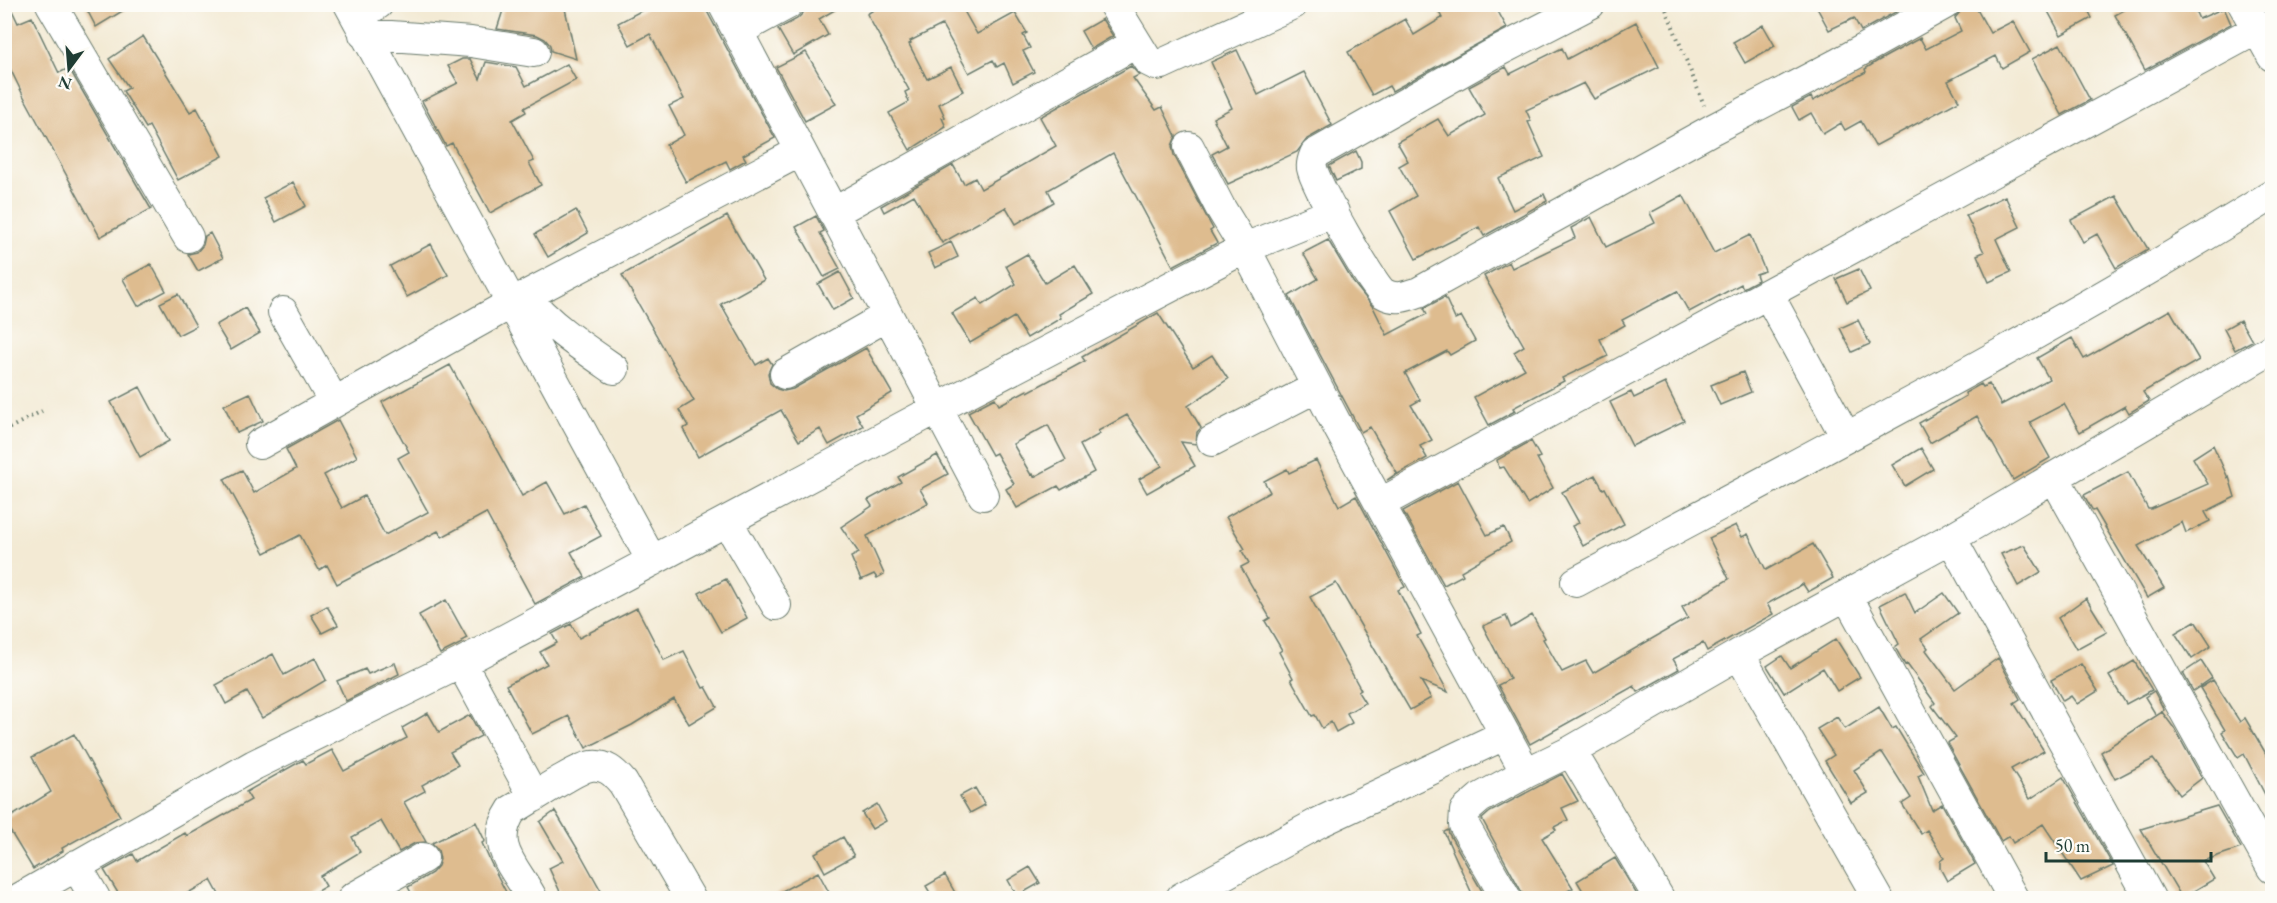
<svg xmlns="http://www.w3.org/2000/svg" width="2277" height="903" font-family="'EB Garamond',serif">
<style>
.building{fill:#debc8f;fill-rule:evenodd}
.lines{fill:none;stroke-linecap:round;stroke-linejoin:round}
.minor-casing{stroke:#697a6c;stroke-width:32}
.path{stroke:#697a6c;stroke-width:4;stroke-dasharray:1.5 4.5;stroke-linecap:butt}
.minor{stroke:#fff;stroke-width:30}
</style>
<rect width="100%" height="100%" fill="#fdfcf7"/>
<filter id="ink" filterUnits="userSpaceOnUse"><feTurbulence type="fractalNoise" baseFrequency=".0167" numOctaves="2"/><feDisplacementMap in="SourceGraphic" scale="12" xChannelSelector="R" yChannelSelector="G"/><feConvolveMatrix kernelMatrix="1 2 1 2 8 2 1 2 1" color-interpolation-filters="sRGB"/></filter>
<filter id="wash" filterUnits="userSpaceOnUse"><feTurbulence type="fractalNoise" baseFrequency=".008" numOctaves="4" result="noise"/><feDisplacementMap in="SourceGraphic" scale="24" xChannelSelector="R" yChannelSelector="G"/><feGaussianBlur stdDeviation="1.35" result="paint"/><feColorMatrix in="noise" values="0 0 0 0 0 0 0 0 0 0 0 0 0 0 0 0 0 1.4 0 .05"/><feComposite in="paint" operator="in"/></filter>
<g filter="url(#wash)">
<rect width="100%" height="100%" fill="#f3ead4"/>
<g id="blocks">
<path class="building" d="M4,4h5l9,19 14,-6 27,56 10,-5 82,141 -51,28 -77,-142 -19,-39z
M84,4h50l-38,23z
M505,4h59l12,55 -25,-8 -1,-6 -5,-6 -8,-4 -40,-6z
M654,4h49l72,134 -32,17 3,5 -16,9 -4,-8 -40,21 -20,-37 18,-10 -15,-29 15,-7 -34,-65 -20,11 -12,-22z
M805,4h40l-26,15 9,16 -35,20 -15,-26 19,-10 6,-6z
M872,4h88l17,30 38,-21 12,20 -4,2 7,13 -7,3 11,21 -21,11 -9,-20 -7,4 -4,-7 -24,13 -27,-48 -32,16 1,2 -2,1 18,35 24,-12 12,24 -24,13 6,13 -3,1 4,9 -36,23 -21,-37 20,-11 -4,-10 4,-2 -42,-76 8,-5z
M1435,4h59l13,24 -115,63 -3,-5 -17,9 -24,-43 57,-33 9,16 28,-17z
M1815,4h86l2,4 -42,23 -7,-13 -25,12z
M1962,4h12l16,29 23,-12 17,31 -28,16 -6,-12 -48,25 11,20 -84,45 -14,-25 -16,9 -4,-7 -18,11 -12,-21 -12,7 -7,-13 19,-10 2,4 53,-29 -1,-3 11,-7 44,-24 6,11 35,-18 -6,-13 5,-6z
M2044,4h41l7,14 -31,17z
M2135,4h57l7,15 25,-11 7,16 -86,46 -30,-55z
M1102,19l11,17 -22,13 -10,-18z
M1636,22l23,45 -65,32 -10,-16 -58,27 5,11 -3,1 16,35 -46,21 15,32 31,-16 3,7 -63,35 -5,-9 -63,32 -26,-48 26,-15 -17,-30 9,-5 -11,-19 41,-23 11,17 36,-21 -16,-28 37,-20 4,7 52,-26 5,11z
M1763,25l12,21 -30,17 -12,-21z
M143,36l47,76 7,-4 26,48 -45,24 -29,-54 -3,2 -23,-37 6,-3 -20,-29z
M2060,44l30,56 -28,15 -30,-56z
M1237,50l21,45 46,-23 28,53 -25,14 -10,13 -69,32 -16,-30 15,-8 -14,-28 19,-10 -21,-46z
M806,52l30,52 -31,17 -29,-54z
M462,59h8l10,20 6,-17 30,5 10,19 41,-22 9,16 -52,28 2,4 -14,8 22,41 -5,2 12,22 -51,28 -38,-70 -6,3 -24,-45 36,-18 -10,-17z
M1131,66l8,9 -6,3 23,32 6,-3 14,29 -4,10 2,9 39,74 -3,2 7,12 -44,23 -60,-113 -65,37 6,12 -38,22 -10,-17 -64,36 -28,-48 -30,17 -3,-6 72,-41 11,19 11,-6 6,11 75,-43 -16,-29z
M1356,151l5,11v7l-25,12 -7,-15z
M293,182l13,24 -30,16 -13,-24z
M1683,195l31,58 36,-18 15,36 -9,3 2,6 -15,8 -2,-4 -52,28 -12,-21 -55,29 3,5 -25,14 8,17 -46,22 2,3 -51,27 2,3 -26,14 -15,-28 51,-28 -11,-17 10,-6 -40,-70 25,-14 3,6 63,-30 -4,-10 20,-11 15,30 49,-24 -5,-10z
M2005,196l15,31 -24,12 15,33 -22,10 -12,-27 7,-3 -18,-37z
M2116,196l32,53 -32,19 -19,-34 -14,8 -12,-22z
M576,210l12,23 -40,24 -13,-23z
M727,216l37,64 -43,24 35,61 12,-7 4,6 -4,9 2,10 7,6 7,2 9,-2 73,-41 26,45 -36,21 7,12 -34,19 -9,-16 -21,12 -18,-31 -83,47 -15,-28 5,-3 -9,-16 15,-9 -72,-126z
M816,216l8,15 -4,2 20,36 -16,8 -28,-50z
M210,233l13,25 -25,13 -10,-17 9,-2 6,-7 2,-9z
M1328,240l25,42 20,25 14,28 40,-21 -3,-6 21,-11 10,22 6,-3 14,25 -25,14 -3,-4 -42,22 15,27 -9,5 21,35 -12,6 7,12 -40,22 10,-7 -27,-46 -9,5 -72,-136 29,-17 -15,-26z
M951,242l7,15 -23,11 -7,-15z
M431,244l17,31 -41,22 -17,-31z
M1027,254l18,29 30,-18 18,29 -34,20 2,4 -34,20 -13,-21 -44,26 -18,-30 26,-15 4,7 34,-21 -10,-18z
M151,264l15,27 -28,15 -15,-27z
M1859,269l11,22 -23,11 -11,-23z
M840,272l14,26 -21,12 -15,-26z
M178,294l18,32 -18,9 -18,-32z
M245,308l15,25 -29,17 -15,-25z
M2170,310l29,50 -56,32 6,9 -20,12 -4,-7 -45,26 -16,-28 -34,18 20,36 -37,22 -36,-64 -47,27 -11,-20 47,-27 -1,-3 16,-9 2,3 6,-3 12,21 48,-26 -12,-21 35,-20 12,21z
M1158,313l35,54 19,-12 16,24 -40,27 13,22 -4,4 -1,12 -15,-2 14,24 -48,27 -8,-14 23,-13 -35,-51 -29,16 2,3 -20,11 14,27 -33,18 -3,-4 -41,22 -11,-19 8,-5 -18,-31 -4,2 -24,-43 27,-14 4,7 28,-15 1,2 57,-31 -3,-4zM1048,425l18,35 -32,17 -1,-3 -2,1 -18,-31z
M1858,320l12,24 -18,8 -12,-24z
M2240,320l12,21 -17,9 -11,-21z
M450,365l72,131 25,-14 18,32 19,-10 17,32 -30,16 14,25 -50,27 -49,-91 -44,24 -4,-6 -101,53 -10,-19 -8,5 -19,-35 -35,18 -41,-74 18,-9 12,23 42,-24 -10,-20 52,-29 19,37 -33,18 18,33 22,-12 21,39 43,-23 -30,-54 11,-6 -27,-50z
M1743,372l8,20 -31,13 -9,-20z
M1665,383l19,38 -52,25 -22,-44 21,-10 3,6z
M140,387l29,54 -29,16 -29,-55z
M250,393l13,28 -26,12 -13,-28z
M1531,441l9,16 -3,1 16,30 -26,16 -23,-37 -5,1 -2,-8z
M2213,445l15,33 1,-1 6,20 -30,15 5,9 -24,12 -4,-11 -44,24 26,42 -17,10 -52,-88 -2,1 -9,-16 44,-23 20,37h3l57,-25 -15,-26z
M1921,448l12,21 -28,17 -13,-21z
M937,455l11,19 -28,15 8,14 -61,33 17,38 -7,4 -3,-4 -13,6 -10,-23 8,-4 -18,-26 31,-21 -4,-6 33,-18 -3,-5z
M1316,460l23,46 17,-10 49,91 -7,3 23,44 -4,2 31,56 -27,-11 10,17 -21,12 -74,-127 -26,14 51,93 -3,2 7,11 -18,10 5,10 -16,9 -5,-10 -9,6 -7,-13 -3,1 -21,-37 2,-1 -14,-26 3,-2 -17,-29 5,-3 -29,-51 8,-4 -7,-12 3,-2 -19,-32 44,-25 -6,-11 23,-12 2,4z
M1595,475l8,14 2,-1 19,36 -41,22 -11,-20 7,-3 -17,-31z
M1458,481l29,54 17,-8 7,15 -50,29 2,4 -19,10 -41,-74z
M1736,525l6,12 6,-3 18,36 47,-26 20,34 -25,14 -5,-8 -36,20 6,10 -66,37 -4,-8 -30,16 6,10 -41,23 -4,-6 -104,58 -32,-59 12,-6 -27,-53 23,-10 5,12 21,-13 13,23 -2,1 19,33 24,-11 7,12 95,-55 -6,-11 47,-28 -20,-41z
M2024,545l17,27 -23,14 -17,-32z
M726,579l21,39 -26,14 -22,-39z
M1905,592l10,21 29,-20 14,20 -37,26 7,9 -2,2 29,39 43,-31 22,41 -6,4 30,48 -33,18 19,30 33,-22 50,89 -32,15 -38,-57 -30,19 -4,-7 -8,5 -54,-98 9,-5 -24,-32 3,-3 -28,-39 -2,1 -10,-18 4,-3 -19,-39z
M2086,598l21,34 -31,17 -18,-31z
M446,600l21,38 -6,3 1,2 -22,11 -21,-39z
M327,606l11,19 -16,8 -11,-18z
M637,608l27,52 20,-9 19,37 3,-1 11,20 -28,17 -15,-25 -42,26 -46,23 -17,-32 -37,18 -26,-49 41,-21 -7,-12 17,-9 -5,-9 19,-10 8,14z
M2195,621l16,25 -19,13 -17,-26z
M1836,639l24,38 -23,14 -14,-23 -39,25 -17,-27 15,-10 8,12z
M273,654l11,21 31,-17 11,22 -64,38 -15,-26 -21,12 -10,-19z
M2134,661l18,29 -26,14 -17,-28z
M2201,661l11,17 -19,13 -10,-18z
M395,663l4,11 -53,27 -9,-20 28,-12 3,5z
M2081,664l17,27 -21,13 -6,-8 -8,5 -12,-21z
M2213,680l27,42 5,-4 27,46v44l-28,-54 -6,4 -16,-26 3,-2 -25,-42z
M2154,691l10,19 -8,5 -11,-18z
M1879,707l13,22 4,-2 28,46 -6,3 14,34 10,-6 33,60 -28,17 -7,-13v-7l4,-3 -17,-28 -6,4 -19,-30 9,-6 -29,-46 -28,18 14,23 -17,10 -26,-42 9,-6 -17,-26 20,-12 8,12z
M2162,712l12,16 28,50 -22,17 -27,-36 -38,20 -14,-27z
M428,713l11,19 31,-17 11,21 -31,16 8,13 -36,20 3,6 -21,11 22,40 -11,1 -16,9 -18,-31 -29,16 8,15 -40,24 6,10 -21,12h-84l-10,-18 -32,18h-58l-17,-28 29,-16 4,7 48,-28 2,3 64,-36 -5,-8 57,-32 3,4 26,-14 12,21 63,-33 -5,-10z
M74,734l46,82 -58,32 1,3 -30,18 -29,-48 47,-29 -19,-35z
M1562,774l16,27 -16,7 6,12 -14,7 2,3 -14,8 31,50 -17,10h-31l-43,-79 8,-7z
M975,788l10,17 -15,8 -10,-17z
M877,804l9,17 -14,8 -10,-16z
M2217,806l24,42 -38,13 11,18 -32,19 -41,-69z
M555,811l25,42 25,45h-42l-14,-30 14,-7 -23,-39z
M476,822l9,19 -3,2 9,20 18,35h-95l-6,-11 24,-14 6,-7 2,-7 -2,-9 -6,-7z
M1448,830l1,4 37,64h-12l-30,-66z
M843,837l11,19 -29,16 -10,-19z
M1615,858l24,40h-52l-10,-17z
M1030,867l10,16 -23,13 -9,-16z
M818,872l14,26h-63z
M945,875l13,23h-25l-7,-12z"/>
</g>
</g>
<g filter="url(#ink)">
<use href="#blocks" fill-opacity="0" stroke="#697a6c" stroke-width="1.5"/>
<g class="lines">
<defs>
<path id="minor" d="M51,4l137,233
M349,4l303,557
M723,4l260,491
M1113,4l35,57 8,4 6,-1 131,-60
M1590,4l-99,51 -176,99c-2,5 -4,9 -3,14 3,16 59,116 71,125 13,8 23,3 36,-1l294,-163 124,-65 108,-60
M2243,4l29,52
M356,17l22,-13
M738,31l50,-27
M364,34l107,8 63,10
M1189,147l31,60 25,41 91,175 190,350 45,-22 168,-97 212,-116 321,-189
M833,213l303,-170
M1768,294l78,143
M525,296c25,30 57,51 89,73
M283,312l51,90
M785,374l102,-58
M1212,441l105,-54
M260,444l250,-140 289,-152
M2054,477l218,391
M1381,503l876,-474
M727,521l49,84
M1951,538l199,360
M1576,582c234,-126 471,-247 696,-387
M1847,596l166,302
M1739,654l139,244
M461,663l73,134
M1571,751l88,147
M76,865l19,33
M20,898l234,-133 207,-102 475,-254 309,-161 89,-36
M353,898l70,-40
M532,898c-17,-32 -44,-52 -20,-88 14,-8 67,-43 79,-44 14,-2 23,6 32,17l67,115
M1181,898l137,-75 186,-88
M1506,898l-42,-73 1,-14 15,-13 46,-25"/>
</defs>
<use href="#minor" class="minor-casing"/>
<path class="path" d="M1664,4l40,101
M4,431l38,-20"/>
<use href="#minor" class="minor"/>
</g>
</g>
<rect width="2277" height="903" fill="none" stroke="#fdfcf7" stroke-width="24"/>
<g transform="translate(69 69) rotate(196)" stroke="#fdfcf7" stroke-width="4.5" paint-order="stroke">
<path d="M0-4.5L10 22L0 15L-10 22Z" fill="#1f3d34"/>
<text y="-9" font-size="16" font-weight="bold" text-anchor="middle" fill="#1f3d34">N</text>
</g>
<path d="M2046 852v9h165v-9" fill="none" stroke="#1f3d34" stroke-width="3"/>
<text x="2055" y="852" font-size="18" fill="#1f3d34" stroke="#fdfcf7" stroke-width="4.5" paint-order="stroke">50 m</text>
</svg>
